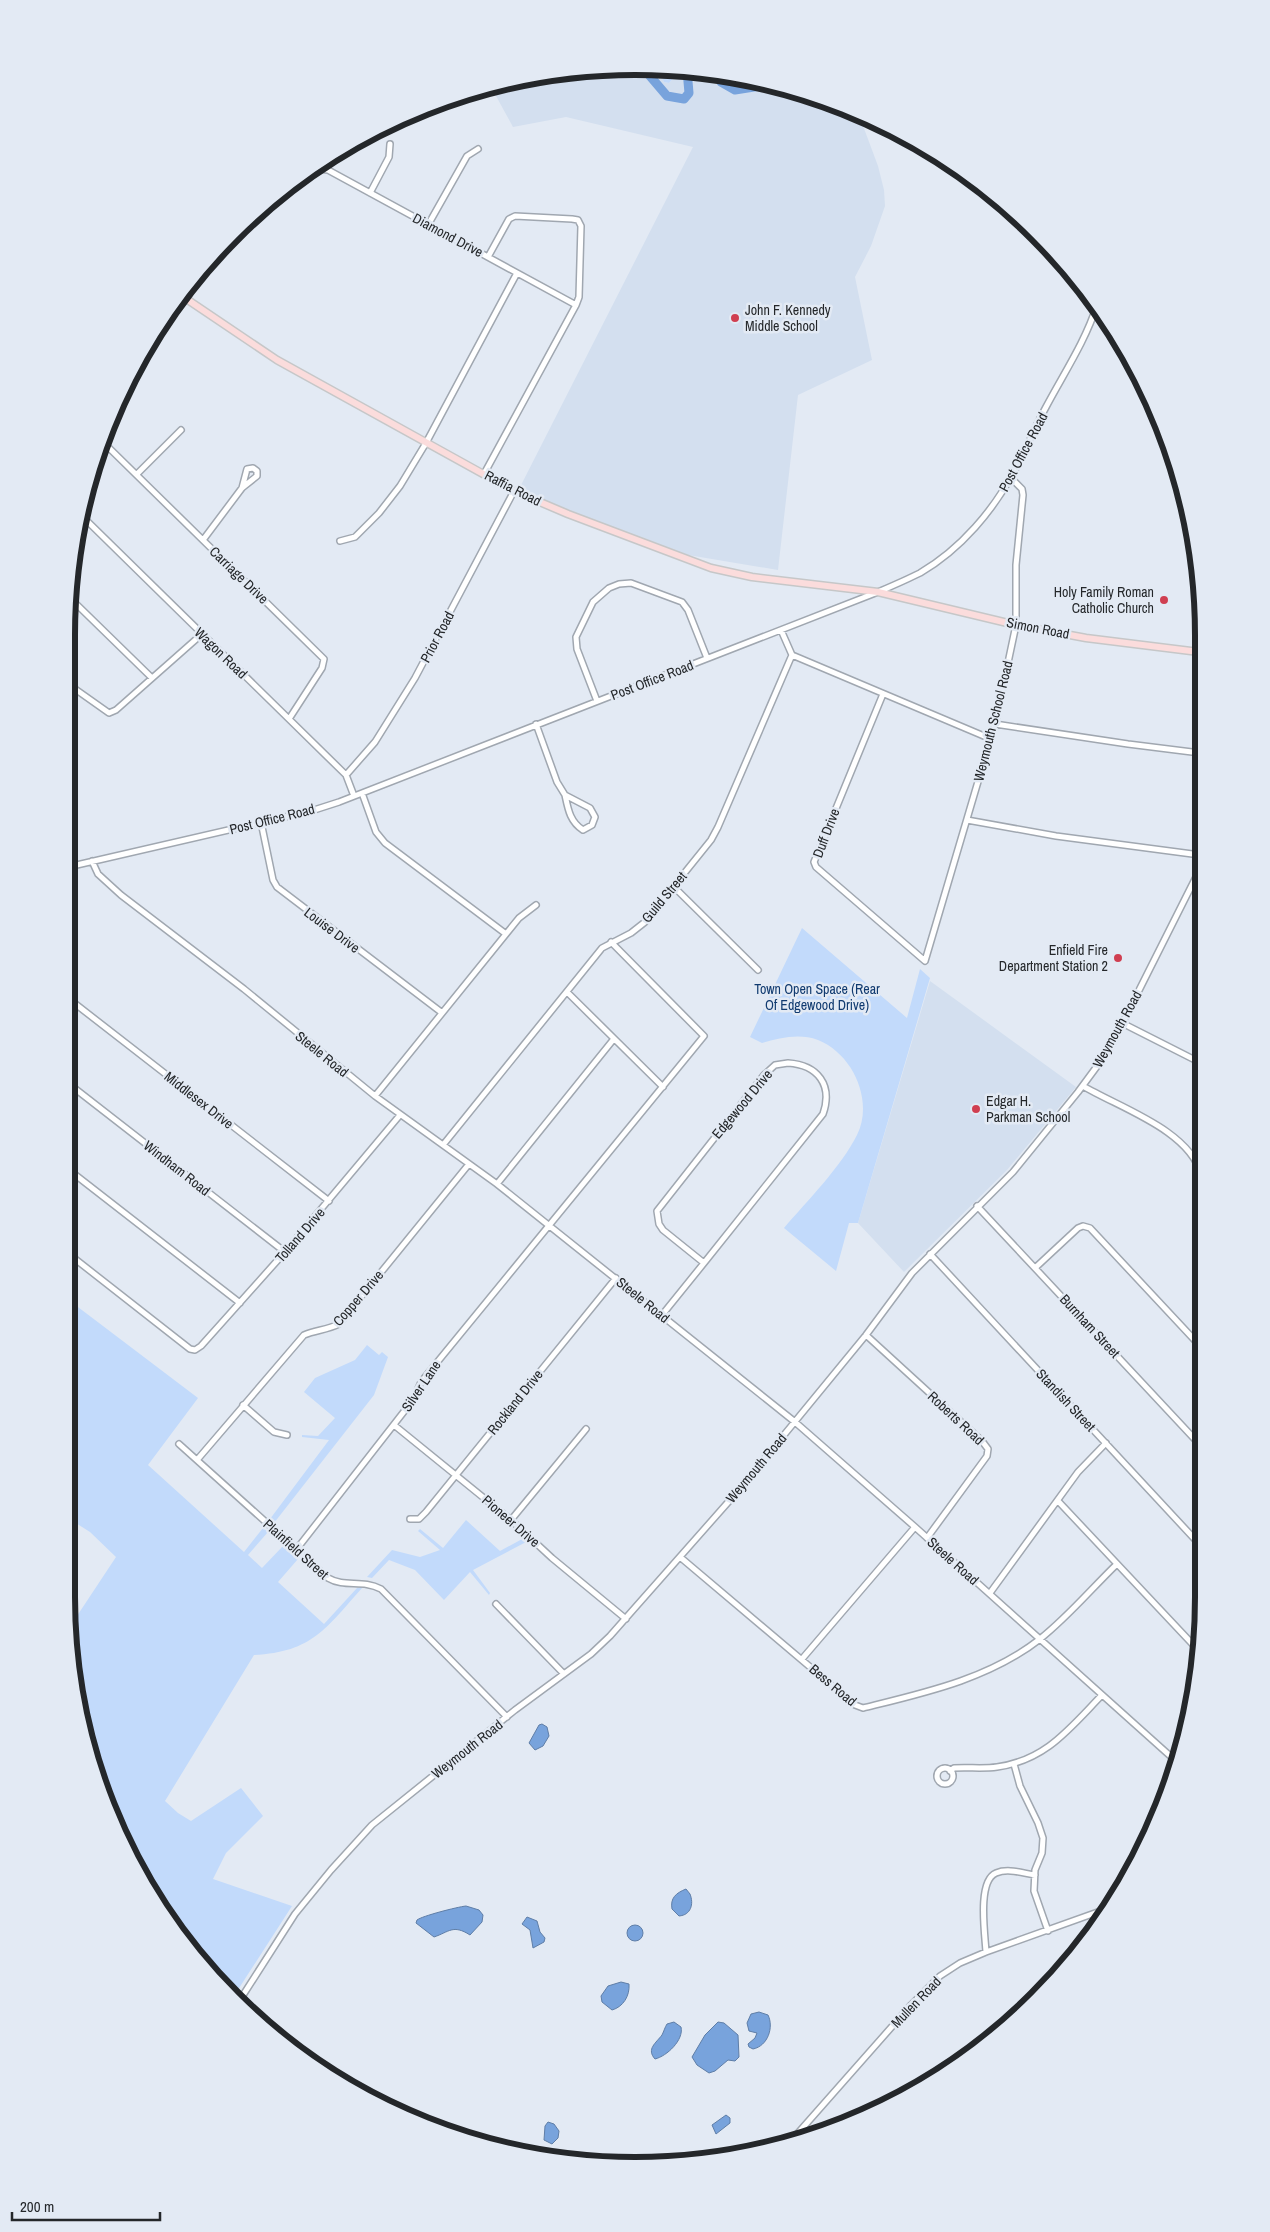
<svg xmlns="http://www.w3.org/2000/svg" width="1270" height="2232" font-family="'Archivo Narrow',sans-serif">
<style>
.built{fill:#d3dfef}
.green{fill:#c2dafb}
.water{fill:#78a3dc;stroke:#5f7ea7}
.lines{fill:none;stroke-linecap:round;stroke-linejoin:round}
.river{stroke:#78a3dc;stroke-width:9}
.minor-casing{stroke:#a0a7b0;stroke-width:8}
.major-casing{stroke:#c6c7c8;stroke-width:9}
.minor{stroke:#fff;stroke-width:5}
.major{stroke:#fbdcdc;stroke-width:6}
.poi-dot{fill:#d03f51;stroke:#e3eaf4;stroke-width:2}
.labels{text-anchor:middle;stroke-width:5;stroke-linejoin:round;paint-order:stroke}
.street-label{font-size:14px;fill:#24272a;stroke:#e3eaf4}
.poi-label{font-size:14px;fill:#24272a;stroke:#e3eaf4;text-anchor:start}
.park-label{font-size:14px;fill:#103a6f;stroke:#e3eaf4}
.rim{fill:none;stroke:#24272a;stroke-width:6}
</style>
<rect width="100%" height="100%" fill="#e3eaf4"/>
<path class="built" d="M598,67l60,2 6,13 5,1 12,-13 29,1 12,6 20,2 76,18 41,18 19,51 6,24 1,16 -14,40 -16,31 17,83 -74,35 -20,175 -90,-15 -171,-62 176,-346 -127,-30 -53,10 -23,-42z
M930,981l146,106 -69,83 -103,102 -46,-49z"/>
<path class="green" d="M658,69l23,1 -12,13 -5,-1z
M802,928l105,90 13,-49 10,9 -72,245h-9l-13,48 -52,-43c23,-27 57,-61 73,-93 17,-34 -4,-81 -39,-95 -19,-7 -38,-2 -56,3l-12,-6z
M70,1301l128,97 -50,67 96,87 19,-24 5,4 -20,23 14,13 21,-22 15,13 -20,23 46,42 33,-36 6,-1c-37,41 -50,65 -109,68l-89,146 13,12 13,8 50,-33 22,28 -37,37 -13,26 79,27 -60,93 -48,-56 -59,-94 -29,-69 -25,-108v-47l45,-68 -26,-25 -19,-12z
M367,1345l12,10 3,-3 6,5 -14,38 -100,128 -4,-4 59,-79 -27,-3v-2l16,1 17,-18 -31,-26 11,-14 40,-18z
M466,1520l34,31 24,-13 4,3 -55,29 17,23 -1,2 -19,-23 -26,28 -29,-30 -26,-10 -17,18 -5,-1 25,-27 28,7 20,-7 -22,-19 2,-2 23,19z"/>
<path class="water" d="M542,1724l5,3 2,9 -6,10 -8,4 -6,-7 10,-18z
M686,1889l4,5c4,10 1,21 -11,22l-7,-7c-2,-11 4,-16 14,-20z
M466,1906l13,4 4,5 -1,7 -12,13c-17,-11 -21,-3 -36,2l-18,-14 1,-3c5,-4 40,-13 49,-14z
M527,1917l10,4 3,11 5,6 -1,4 -11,6 -3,-18 -8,-6z
M627 1933a8 8 0 1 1 16 0a8 8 0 1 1-16 0Z
M621,1982l8,2c1,12 -6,23 -17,26l-10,-8 -1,-6 7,-10z
M759,2012l9,3c6,12 0,31 -15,34l-4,-2 -1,-3 7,-6 2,-5 -8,-2 -2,-8 4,-9z
M674,2022l7,5c3,13 -14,29 -26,32 -9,-10 1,-16 7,-24 2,-4 3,-8 5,-11z
M718,2022l6,1 14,12 1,22 -4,4 -7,-1 -13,11 -6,2 -12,-8 -5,-8 13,-22z
M726,2115l4,3v5l-14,11 -4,-9z
M548,2122l6,2 5,7 -1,7 -6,6 -8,-4 1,-14z"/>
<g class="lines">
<path class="river" d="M644,69l23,27 17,3 5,-6 -2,-23
M716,73l5,9 14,8 32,-5
M487,86l18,-1 4,-3"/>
<defs>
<path id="minor" d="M319,169l9,1 248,135
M370,193l19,-36 1,-13
M428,225l39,-69 11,-7
M104,443l220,216 -2,9 -33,51
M137,474l44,-44
M484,474l92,-169 3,-8 2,-71 -3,-6 -6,-1 -57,-3 -6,3 -21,38
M81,515l265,260 8,21
M203,540l39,-52 15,-12v-5l-4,-3 -6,1 -5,19
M340,541l15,-4 24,-24 21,-27 26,-43 91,-170
M68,596l84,82
M781,630l11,25 199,84
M68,684l41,29 7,-3 86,-76
M883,694l-69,168 2,5 109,94 70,-237 21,-99v-60l7,-70 -1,-6 -11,-11
M597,701l-20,-52 -1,-12 17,-35 16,-14 10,-4 12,-1 51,19 6,8 19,48
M536,724l21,58 8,13
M995,724l133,20 72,9
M346,775l29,-33 40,-64 99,-187
M362,793l14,39 9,11 121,91
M565,795l25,13 5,9 -3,8 -9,5c-13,-8 -15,-21 -18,-35z
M967,820l89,16 144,19
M261,822l12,58 4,7 164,125
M92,861l6,13 23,21 123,94 131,107 122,88 298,238 120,105 262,235
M68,867l243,-56 28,-9 539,-210c14,-6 28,-12 42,-19 41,-24 74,-63 96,-105 11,-20 19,-41 30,-61 18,-34 39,-65 51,-102
M674,887l84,83
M567,992l96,95
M69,999l260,202
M1122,1023l79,40
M788,1063c30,2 45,22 35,51l-119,149 -41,-33 -4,-6 -2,-13 107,-136 11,-10z
M69,1084l216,168
M1083,1086c37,22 106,44 118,88
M375,1096l144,-178 17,-13
M443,1145l159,-197 29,-15 14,-11 66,-82 7,-13 74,-172
M69,1170l171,133
M497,1184l116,-144
M977,1206l225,241
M930,1254l272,293
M70,1255l120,94 5,1 6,-4 84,-94 115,-137
M1035,1268l43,-40 5,-2 7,2 112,120
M662,1315l42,-52
M866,1335l116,106 6,8 -1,7 -60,82
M243,1405l31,27 13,3
M394,1425l117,95 41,38 74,61
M179,1444l149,134c17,10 34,1 53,11l126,128
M197,1460l107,-125c12,-5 23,-5 35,-11l130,-160
M1058,1501l141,150
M410,1519h9l7,-7 190,-234
M511,1520l75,-91
M296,1550l117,-150 8,-18 283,-346 -93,-94
M680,1557l175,148 8,3c61,-15 126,-29 177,-69 28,-22 52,-51 77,-75
M990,1593l88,-121 28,-29
M496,1604l68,70
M802,1659l113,-132
M1014,1764l6,22 18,37 5,15 -1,15 -7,17 -1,21 14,40
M937 1776a8 8 0 1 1 16 0a8 8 0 1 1-16 0Z
M950,1771l4,-3c14,-1 29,1 43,-1 49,-7 72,-38 105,-72
M986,1952c-1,-18 -9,-71 10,-79 12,-5 26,0 39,2
M238,2003l57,-89 36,-44 41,-45 143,-115 76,-56 19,-18 128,-145 128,-156 46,-62 101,-101 65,-80 31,-42 91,-181
M791,2141l120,-136 29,-29 20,-13 26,-11 123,-44"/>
<path id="major" d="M182,296l95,64 237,131 54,23 143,54 41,9 126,15 138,33 70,13 113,14"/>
</defs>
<use href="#minor" class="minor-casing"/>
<use href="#major" class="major-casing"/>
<use href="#minor" class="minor"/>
<use href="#major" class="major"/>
</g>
<g class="poi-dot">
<circle cx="735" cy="318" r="5"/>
<circle cx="1164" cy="600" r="5"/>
<circle cx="1118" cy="958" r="5"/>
<circle cx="976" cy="1109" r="5"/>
</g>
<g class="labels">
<g class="street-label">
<text transform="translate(448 235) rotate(28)" y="5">Diamond Drive</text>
<text transform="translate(1023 452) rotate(-62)" y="5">Post Office Road</text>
<text transform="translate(513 488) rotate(27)" y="5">Raffia Road</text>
<text transform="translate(239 575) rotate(44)" y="5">Carriage Drive</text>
<text transform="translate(1038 628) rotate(11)" y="5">Simon Road</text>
<text transform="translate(437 637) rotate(-62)" y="5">Prior Road</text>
<text transform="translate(221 653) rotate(44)" y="5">Wagon Road</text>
<text transform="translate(652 680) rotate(-21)" y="5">Post Office Road</text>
<text transform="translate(993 721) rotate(-76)" y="5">Weymouth School Road</text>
<text transform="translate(272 819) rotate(-14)" y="5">Post Office Road</text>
<text transform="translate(826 833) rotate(-69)" y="5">Duff Drive</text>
<text transform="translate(664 897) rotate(-50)" y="5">Guild Street</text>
<text transform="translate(332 930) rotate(37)" y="5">Louise Drive</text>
<text transform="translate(1117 1029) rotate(-61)" y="5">Weymouth Road</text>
<text transform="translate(322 1054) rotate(39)" y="5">Steele Road</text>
<text transform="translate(199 1100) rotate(38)" y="5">Middlesex Drive</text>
<text transform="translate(742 1104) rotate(-50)" y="5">Edgewood Drive</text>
<text transform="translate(177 1168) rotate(38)" y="5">Windham Road</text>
<text transform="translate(300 1235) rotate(-49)" y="5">Tolland Drive</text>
<text transform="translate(358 1298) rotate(-49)" y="5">Copper Drive</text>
<text transform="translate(643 1300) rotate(39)" y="5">Steele Road</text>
<text transform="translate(1090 1326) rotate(47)" y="5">Burnham Street</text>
<text transform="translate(421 1386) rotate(-56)" y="5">Silver Lane</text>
<text transform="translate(1066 1400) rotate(47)" y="5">Standish Street</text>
<text transform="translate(515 1402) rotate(-51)" y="5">Rockland Drive</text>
<text transform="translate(956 1418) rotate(43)" y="5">Roberts Road</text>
<text transform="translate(756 1468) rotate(-50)" y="5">Weymouth Road</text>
<text transform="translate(511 1521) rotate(41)" y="5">Pioneer Drive</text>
<text transform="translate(296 1549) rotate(42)" y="5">Plainfield Street</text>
<text transform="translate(953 1561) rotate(42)" y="5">Steele Road</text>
<text transform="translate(833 1685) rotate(40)" y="5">Bess Road</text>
<text transform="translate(467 1749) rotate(-38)" y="5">Weymouth Road</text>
<text transform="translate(916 2002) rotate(-46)" y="5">Mullen Road</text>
</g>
<g class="poi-label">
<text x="745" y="315">John F. Kennedy<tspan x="745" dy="16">Middle School</tspan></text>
<text x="1154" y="597" text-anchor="end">Holy Family Roman<tspan x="1154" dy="16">Catholic Church</tspan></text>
<text x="1108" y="955" text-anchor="end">Enfield Fire<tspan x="1108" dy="16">Department Station 2</tspan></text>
<text x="986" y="1106">Edgar H.<tspan x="986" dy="16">Parkman School</tspan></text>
</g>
<g class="park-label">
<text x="817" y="994">Town Open Space (Rear<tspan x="817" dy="16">Of Edgewood Drive)</tspan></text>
</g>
</g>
<path d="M0 0H1270V2232H0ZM635 75H635A560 560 0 0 1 1195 635V1597A560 560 0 0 1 635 2157H635A560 560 0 0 1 75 1597V635A560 560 0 0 1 635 75Z" fill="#e3eaf4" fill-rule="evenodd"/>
<path class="rim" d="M635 75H635A560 560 0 0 1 1195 635V1597A560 560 0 0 1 635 2157H635A560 560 0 0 1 75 1597V635A560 560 0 0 1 635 75Z"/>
<path d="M12 2212v8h148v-8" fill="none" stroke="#24272a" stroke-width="2.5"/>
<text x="20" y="2212" font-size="15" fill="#24272a" stroke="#e3eaf4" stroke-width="4" paint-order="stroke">200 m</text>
</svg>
